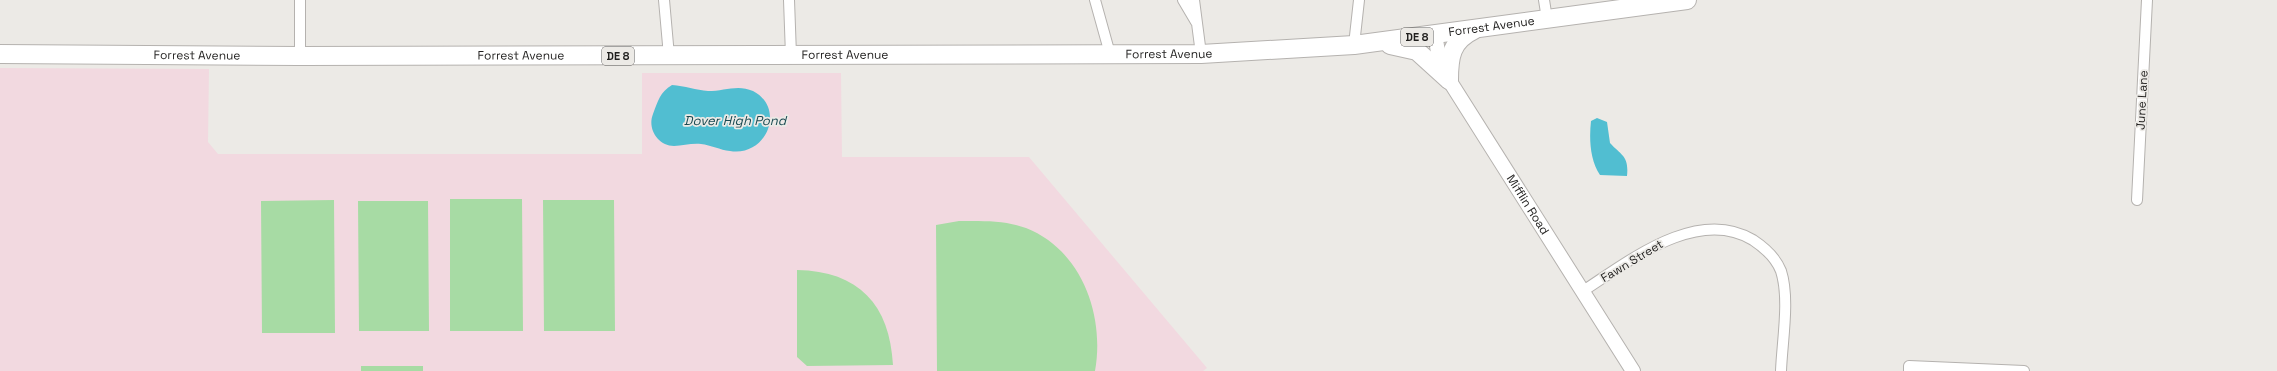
<svg xmlns="http://www.w3.org/2000/svg" width="2277" height="371" font-family="'Space Grotesk',sans-serif">
<style>
.education{fill:#f2d9e0}
.green{fill:#a7dba4}
.water{fill:#51bed1}
.lines{fill:none;stroke-linecap:round;stroke-linejoin:round}
.street-casing{stroke:#b5b2af;stroke-width:12}
.secondary-casing{stroke:#b5b2af;stroke-width:16}
.highway-casing{stroke:#b5b2af;stroke-width:20}
.street{stroke:#fff;stroke-width:10}
.secondary{stroke:#fff;stroke-width:14}
.highway{stroke:#fff;stroke-width:18}
.labels{text-anchor:middle;stroke-width:3.5;stroke-linejoin:round;paint-order:stroke}
.shield{fill:#eceae6;stroke:#5d5c5a;stroke-width:1}
.shield-label{font-size:11px;font-weight:bold;fill:#201f1e}
.street-label{font-size:12px;fill:#201f1e;stroke:#eceae6}
.water-label{font-size:13px;font-style:italic;fill:#1a4a52;stroke:#eceae6}
</style>
<rect width="100%" height="100%" fill="#eceae6"/>
<path class="education" d="M0,68l209,1 -1,73 10,12h424v-81h199l1,84h187l178,211 -4,3h-1203z"/>
<path class="green" d="M450,199h72l1,132h-73z
M334,200l1,133h-73l-1,-132z
M543,200h71l1,131h-71z
M358,201h70l1,130h-70z
M959,221c23,0 45,-1 67,7 56,22 79,88 69,143h-158l-1,-146z
M797,270c62,1 93,35 96,95l-86,1 -10,-9z
M361,366h62v5h-62z"/>
<path class="water" d="M672,85c13,1 24,5 36,6 16,0 30,-7 45,0 33,17 14,66 -23,60 -10,-1 -19,-6 -29,-7 -10,-1 -18,2 -27,2 -16,0 -27,-17 -21,-32 5,-13 7,-22 19,-29z
M1597,118l10,4 3,21c12,13 19,13 17,33l-27,-1c-10,-15 -11,-36 -9,-54z"/>
<g class="lines">
<defs>
<path id="street" d="M300,0v56
M664,0l5,56
M789,0l2,55
M1095,0l15,54
M1183,0l13,22
M1194,0l7,54
M1544,0l3,19
M1354,45l5,-45
M2137,200l10,-200
M1583,291c45,-29 114,-85 170,-51 12,8 23,18 28,31 9,28 1,71 0,100
M1909,371v-5l115,5"/>
<g id="secondary">
<path id="s1" d="M1435,34l4,24 10,22 184,291"/>
</g>
<g id="highway">
<path d="M1390,45l27,6 32,29"/>
<path id="s2" d="M0,54l300,2 901,-2 153,-9 333,-45"/>
<path d="M1449,80c0,-23 2,-39 25,-50"/>
</g>
</defs>
<use href="#street" class="street-casing"/>
<use href="#secondary" class="secondary-casing"/>
<use href="#highway" class="highway-casing"/>
<use href="#street" class="street"/>
<use href="#secondary" class="secondary"/>
<use href="#highway" class="highway"/>
</g>
<g class="labels">
<g class="shield">
<rect x="1401" y="28" width="32" height="18" rx="3"/>
<rect x="602" y="47" width="32" height="18" rx="3"/>
</g>
<g class="shield-label">
<text x="1417" y="41">DE 8</text>
<text x="618" y="60">DE 8</text>
</g>
<g class="street-label">
<text dy="4" stroke="none"><textPath href="#s2" startOffset="1493">Forrest Avenue</textPath></text>
<text dy="4" stroke="none"><textPath href="#s2" startOffset="1169">Forrest Avenue</textPath></text>
<text dy="4" stroke="none"><textPath href="#s2" startOffset="197">Forrest Avenue</textPath></text>
<text dy="4" stroke="none"><textPath href="#s2" startOffset="845">Forrest Avenue</textPath></text>
<text dy="4" stroke="none"><textPath href="#s2" startOffset="521">Forrest Avenue</textPath></text>
<text transform="translate(2142 100) rotate(-87)" y="4">June Lane</text>
<text dy="4" stroke="none"><textPath href="#s1" startOffset="196">Mifflin Road</textPath></text>
<text transform="translate(1632 261) rotate(-31)" y="4">Fawn Street</text>
</g>
<g class="water-label">
<text x="735" y="125">Dover High Pond</text>
</g>
</g>
</svg>
